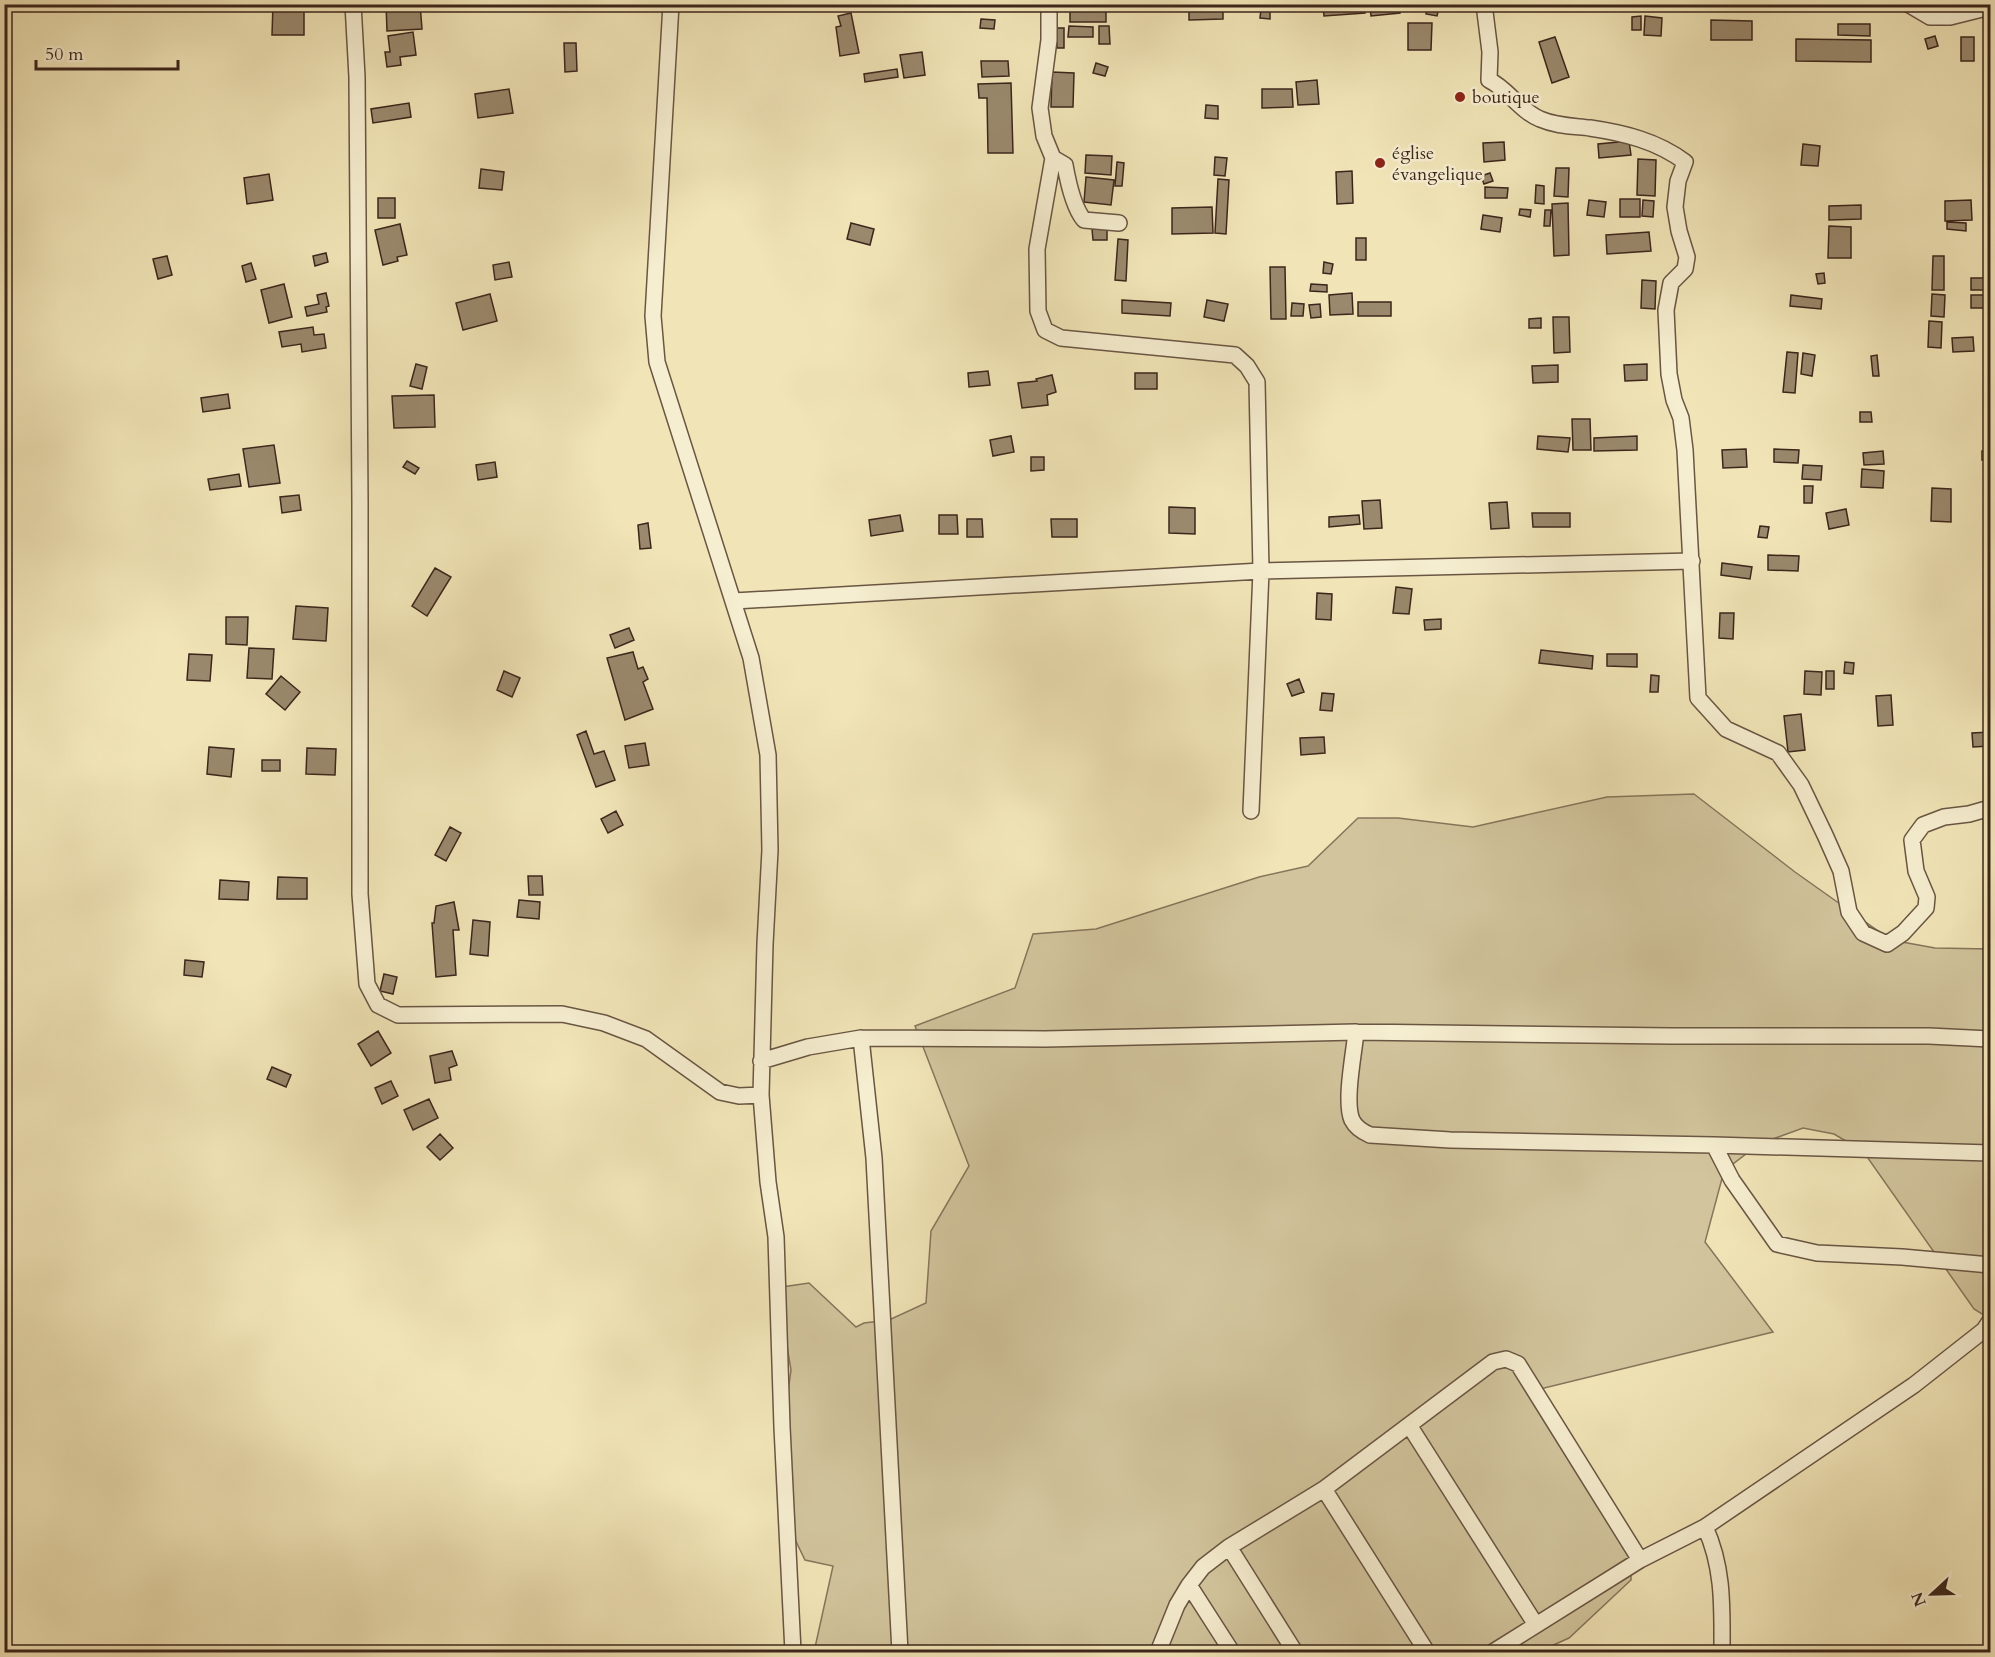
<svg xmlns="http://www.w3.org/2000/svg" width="1995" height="1657" font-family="Cardo,serif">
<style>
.green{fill:#d2c59d;stroke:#87765c;stroke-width:1.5}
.building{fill:#9a896d;stroke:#3c261c;stroke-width:1.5}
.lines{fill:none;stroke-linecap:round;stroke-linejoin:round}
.street-casing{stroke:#695643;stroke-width:18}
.street{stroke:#f6eed0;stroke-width:15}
.poi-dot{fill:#8f2418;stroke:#f6eed0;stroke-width:2}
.labels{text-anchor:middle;stroke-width:5;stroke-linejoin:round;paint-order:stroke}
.poi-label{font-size:18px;fill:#3c261c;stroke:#f6eed0;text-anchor:start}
</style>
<rect width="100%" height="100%" fill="#f1e5b7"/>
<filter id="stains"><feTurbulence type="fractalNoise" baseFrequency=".00333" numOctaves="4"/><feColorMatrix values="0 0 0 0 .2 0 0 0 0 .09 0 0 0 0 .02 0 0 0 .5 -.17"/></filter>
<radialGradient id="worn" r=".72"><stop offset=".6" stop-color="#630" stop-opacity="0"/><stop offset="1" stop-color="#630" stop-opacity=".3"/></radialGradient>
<path class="green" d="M1694,794l101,78 96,68 44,8 55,1v370l-16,-10 -111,-158 -29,-17 -31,-6 -44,16 -35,27 -19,71 68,90 -233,57 31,68 60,74v49l-62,58 -31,14h-724l19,-86 -28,-6 -15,-31 -5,-116 6,-43 -8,-48 -1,-35 27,-4 47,44 8,-4 25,-3 37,-17 5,-72 38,-65 -54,-140 100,-38 18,-54 63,-5 163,-52 49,-11 50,-48h40l75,9 134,-30z"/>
<path class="building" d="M273,4l31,1v30h-32z
M386,4h34l2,25 -35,2z
M1070,4h36v18h-36z
M1364,4l1,9 -41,3 -1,-11z
M1399,4l1,9 -29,3 -1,-11z
M1428,4h12l-3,12 -11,-2z
M1189,9h34v10l-34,1z
M1261,9l9,2v8l-10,-1z
M851,13l8,40 -19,3 -4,-29 5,-1 -3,-10z
M1641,16v14h-9v-13z
M1645,16l17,2 -1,18 -17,-1z
M981,19l14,1 -1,9 -14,-1z
M1711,20l41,1v19h-41z
M1408,23h24l-1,27h-23z
M1838,24h32v12l-32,-1z
M1069,26l24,1v10h-25z
M1099,26h10l1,18h-11z
M1056,28h8v20h-7z
M413,32l3,23 -16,2 1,8 -14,2 -2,-15h5l-2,-16z
M1935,36l3,10 -10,3 -3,-10z
M1555,37l14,40 -17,6 -13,-41z
M1961,37h13v24h-13z
M1796,39l75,1v22l-75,-1z
M564,43h12l1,28 -12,1z
M922,52l3,23 -21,3 -4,-23z
M981,61h27l1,15 -27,1z
M1096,63l12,4 -3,9 -12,-3z
M897,69l1,8 -33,5 -1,-8z
M1052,72l22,1 -1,34h-22z
M1317,80l2,24 -21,1 -2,-23z
M1011,83l2,70h-25l-1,-55h-8l-1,-14z
M509,89l4,24 -35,5 -3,-24z
M1262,89h30l1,18 -31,1z
M409,103l2,14 -38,6 -2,-14z
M1206,105l12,1v13l-13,-1z
M1629,141l2,14 -32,3 -1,-14z
M1504,142l1,18 -21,2 -1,-19z
M1803,144l17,2 -2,20 -17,-1z
M1086,155l26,1 -1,19 -26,-2z
M1215,157l12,1 -2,18 -11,-1z
M1638,159l18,1 -1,36 -18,-1z
M1117,162l7,1 -2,23h-7z
M1556,168h13l-1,29 -14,-1z
M481,169l23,3 -2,18 -23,-2z
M1352,171l1,32 -16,1 -1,-32z
M1490,173l3,8 -9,3 -3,-8z
M269,174l4,26 -26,4 -3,-26z
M1086,177l28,3 -3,25 -27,-3z
M1218,179l11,1 -3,54 -11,-1z
M1536,185l8,1v18l-9,-1z
M1485,187l23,1 -1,10h-22z
M378,198h17v20h-17z
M1620,199h20v18h-20z
M1589,200l17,2 -2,15 -17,-2z
M1643,200l11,1 -1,16 -11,-1z
M1971,200l1,20 -27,1v-20z
M1568,203l1,52 -15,1 -2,-52z
M1861,205v14l-32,1v-14z
M1212,207l1,26 -41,1v-26z
M1520,209l11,1 -1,7 -11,-2z
M1545,210h6l-1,16h-6z
M1483,215l19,3 -2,14 -19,-3z
M1947,222l19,1v8l-19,-2z
M851,223l23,6 -4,16 -23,-6z
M400,224l7,31 -10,2 1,4 -15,4 -8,-35z
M1829,226l22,1v31h-23z
M1107,228v12h-14l-1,-11z
M1649,232l2,19 -44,3 -1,-19z
M1356,238h10v22h-10z
M1118,239l10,1 -2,41 -11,-1z
M326,253l2,9 -13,4 -2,-10z
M167,256l5,19 -14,4 -5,-20z
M1933,256h11v34h-12z
M509,262l3,15 -17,3 -2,-15z
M1324,262l9,2 -2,10 -8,-1z
M251,263l5,16 -10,3 -4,-16z
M1270,267h15l1,52h-15z
M1824,273l1,10 -7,1 -2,-10z
M1971,278h19v12h-19z
M1642,280l14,1 -1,28 -14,-1z
M284,284l8,33 -23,6 -8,-33z
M1311,284l16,1v7l-17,-1z
M326,293l3,13 -3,1 1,5 -20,4 -2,-9 14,-3 -2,-9z
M1352,293l1,21 -23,1 -1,-20z
M490,294l7,27 -34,9 -7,-27z
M1932,294l13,1 -1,22 -13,-1z
M1791,295l31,4 -1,10 -31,-3z
M1971,295h18v13h-18z
M1122,300l49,3 -1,13 -48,-3z
M1207,300l21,4 -4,17 -20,-4z
M1358,302h33v14h-33z
M1292,303l12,1 -1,12h-12z
M1320,304l1,13 -10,1 -2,-13z
M1553,317h16l1,35 -16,1z
M1541,318v10h-12v-9z
M1929,321l13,1 -1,26 -13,-1z
M313,327l1,8 10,-1 2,14 -24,4 -1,-8 -19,3 -3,-15z
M1973,337l1,14 -21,1 -1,-14z
M1787,352l11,1 -3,40 -12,-1z
M1803,353l12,2 -3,21 -11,-2z
M1877,355l2,21h-6l-2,-20z
M416,364l11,3 -5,22 -12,-3z
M1647,364v16l-22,1 -1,-16z
M1558,365v17l-25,1 -1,-17z
M988,371l2,14 -21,2 -1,-14z
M1135,373h22v16h-22z
M1052,375l4,17 -9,3 1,10 -26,3 -4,-25 19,-2 -1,-2z
M228,394l2,14 -27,4 -2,-14z
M434,395l1,32 -41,1 -2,-32z
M1860,412h11l1,10h-12z
M1572,419h18l1,31h-18z
M1011,436l3,16 -21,4 -3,-16z
M1538,436l32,2 -2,14 -31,-3z
M1637,436v14l-43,1v-13z
M274,445l6,38 -31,4 -6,-38z
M1746,449l1,18 -24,1 -1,-18z
M1774,449l25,1 -1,13 -24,-1z
M1883,451l1,13 -20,1 -1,-12z
M1982,451h8v10l-8,-1z
M1031,457h13v13l-13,1z
M407,461l12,7 -4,6 -12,-7z
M495,462l2,15 -19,3 -2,-15z
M1803,465l19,1 -1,14 -19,-1z
M1862,469l22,2 -1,17 -22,-1z
M239,474l2,12 -31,4 -2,-11z
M1804,486h9l-1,17h-8z
M1932,488l19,1v33l-20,-1z
M299,495l2,15 -19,3 -2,-16z
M1380,500l2,28 -18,1 -2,-28z
M1507,502l2,26 -18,1 -2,-26z
M1169,507l26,1v26l-26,-1z
M1846,509l3,16 -20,4 -3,-16z
M1532,513h38v14h-37z
M900,515l3,16 -32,5 -2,-16z
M939,515h18l1,19h-19z
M1359,515l1,9 -31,3v-10z
M967,519h15l1,18h-16z
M1051,519h26v18h-25z
M648,523l3,25 -11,1 -2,-24z
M1760,526l9,1 -2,11 -9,-1z
M1768,555l31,1 -1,15 -30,-1z
M1722,563l30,4 -2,12 -29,-4z
M435,568l16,9 -24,39 -15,-10z
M1396,587l16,2 -3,25 -16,-1z
M1317,593l15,1 -1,26 -15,-1z
M296,606l32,2 -2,33 -33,-2z
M1720,613h14l-1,26 -14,-1z
M226,617h22l-1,28 -21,-1z
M1441,619v10l-16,1 -1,-10z
M629,628l5,12 -19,8 -5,-13z
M249,648l25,1 -2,30 -25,-1z
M1541,650l52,6 -1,13 -53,-6z
M633,652l5,17 5,-2 5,12 -5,3 10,27 -28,11 -18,-62z
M189,654l23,1 -2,26 -23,-1z
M1607,654h30v13l-30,-1z
M1845,662l9,1 -1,11 -9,-1z
M504,671l16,7 -8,19 -15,-7z
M1805,671l17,1 -1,23 -17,-1z
M1826,671h8v18h-8z
M1651,675l8,1 -1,16h-8z
M281,676l19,16 -15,18 -19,-16z
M1299,679l5,13 -12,4 -5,-12z
M1322,693l12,1 -2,17 -12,-1z
M1891,695l2,30 -15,1 -2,-30z
M1801,714l4,36 -17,2 -4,-36z
M586,731l8,23 10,-3 11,29 -19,7 -19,-52z
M1990,732v14l-17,1 -1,-14z
M1324,737l1,16 -24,2 -1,-17z
M645,743l4,22 -20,3 -4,-22z
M209,747l25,2 -3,28 -24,-3z
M307,748l29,1 -1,26 -29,-1z
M262,760h18v11h-18z
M616,811l7,14 -15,8 -7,-14z
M450,827l11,6 -15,28 -11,-6z
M528,876h14l1,19h-14z
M278,877l29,1v21h-30z
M220,880l29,2 -1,18 -29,-1z
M519,900l21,2 -1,17 -22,-2z
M454,902l5,28h-6l3,45 -20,2 -4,-54h2l2,-17z
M473,920l17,2 -2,34 -18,-2z
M185,960l19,2 -2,15 -18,-2z
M384,974l13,3 -4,17 -13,-3z
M378,1031l13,22 -20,13 -13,-22z
M452,1051l5,14 -8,3 2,12 -16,3 -5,-27z
M272,1067l19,8 -5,12 -19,-8z
M391,1081l7,15 -16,8 -7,-16z
M429,1099l9,19 -25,12 -9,-20z
M440,1134l13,14 -13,12 -13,-13z"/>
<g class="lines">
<defs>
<path id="street" d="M353,4l4,73 3,426v391l7,90 11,21 20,10 164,-1 42,9 42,16 74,53 19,4 22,-1 7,87 8,55 6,190 11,225
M671,4l-18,312 4,46 94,296 17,97 2,95 -5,94 -4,151
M1049,4v36l-9,68 4,28 9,22 -16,91 1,62 7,19 16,8 174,17 12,11 10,16 4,189 -10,240
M1484,4l6,48 -1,28c19,9 31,31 51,39 16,7 33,7 50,9 34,5 67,13 95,34l-7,19 -3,26 4,24 8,26 -2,12 -14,14 -5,27 3,64 5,26 7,18 4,32 13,248 28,31 52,24 23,32 24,50 16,36 8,41 14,21 24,11 16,-11 23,-25 1,-11 -11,-26 -4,-31 11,-15 21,-8 25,-3 21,-6
M1908,4l22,13h20l40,-10
M1053,158l12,7c3,17 8,42 19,55l35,3
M734,601l527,-30 431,-10
M1356,1032c-2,21 -12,70 -4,88 4,8 11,12 18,15l80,5 264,5 18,35 45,64 40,9 85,4 88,8
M861,1038l13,120 26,494
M761,1061l47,-14 53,-9 184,1 311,-7 315,4h258l61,3
M1714,1145l276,8
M1409,1425l127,200
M1324,1489l103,163
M1229,1547l66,105
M1189,1585l43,67
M1158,1652l19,-47 12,-20 14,-18 26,-20 95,-58 169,-127 13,-3 12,5 122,196
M1493,1652l147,-92 65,-33
M1722,1652c0,-43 2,-84 -17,-125l209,-142 70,-55 6,-9"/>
</defs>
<use href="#street" class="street-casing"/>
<use href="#street" class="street"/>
</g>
<g class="poi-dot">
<circle cx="1460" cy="97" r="6"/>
<circle cx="1380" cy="163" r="6"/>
</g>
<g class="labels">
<g class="poi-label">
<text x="1472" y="103">boutique</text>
<text x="1392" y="159">église<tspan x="1392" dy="21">évangelique</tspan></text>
</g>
</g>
<rect width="1995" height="1657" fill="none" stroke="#f1e5b7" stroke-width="24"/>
<rect x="6" y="6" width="1983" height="1645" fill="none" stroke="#3c261c" stroke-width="3"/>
<rect x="12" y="12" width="1971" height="1633" fill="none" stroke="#3c261c" stroke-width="1.5"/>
<g transform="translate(1932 1594) rotate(248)" stroke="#f6eed0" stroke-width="4.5" paint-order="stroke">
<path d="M0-4.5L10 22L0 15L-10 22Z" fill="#3c261c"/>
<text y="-9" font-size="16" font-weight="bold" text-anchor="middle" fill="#3c261c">N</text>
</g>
<path d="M36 60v9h142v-9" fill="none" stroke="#3c261c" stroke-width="3"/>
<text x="45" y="60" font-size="18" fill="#3c261c" stroke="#f6eed0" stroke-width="4.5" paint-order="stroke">50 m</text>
<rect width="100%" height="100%" filter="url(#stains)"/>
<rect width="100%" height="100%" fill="url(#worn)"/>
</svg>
